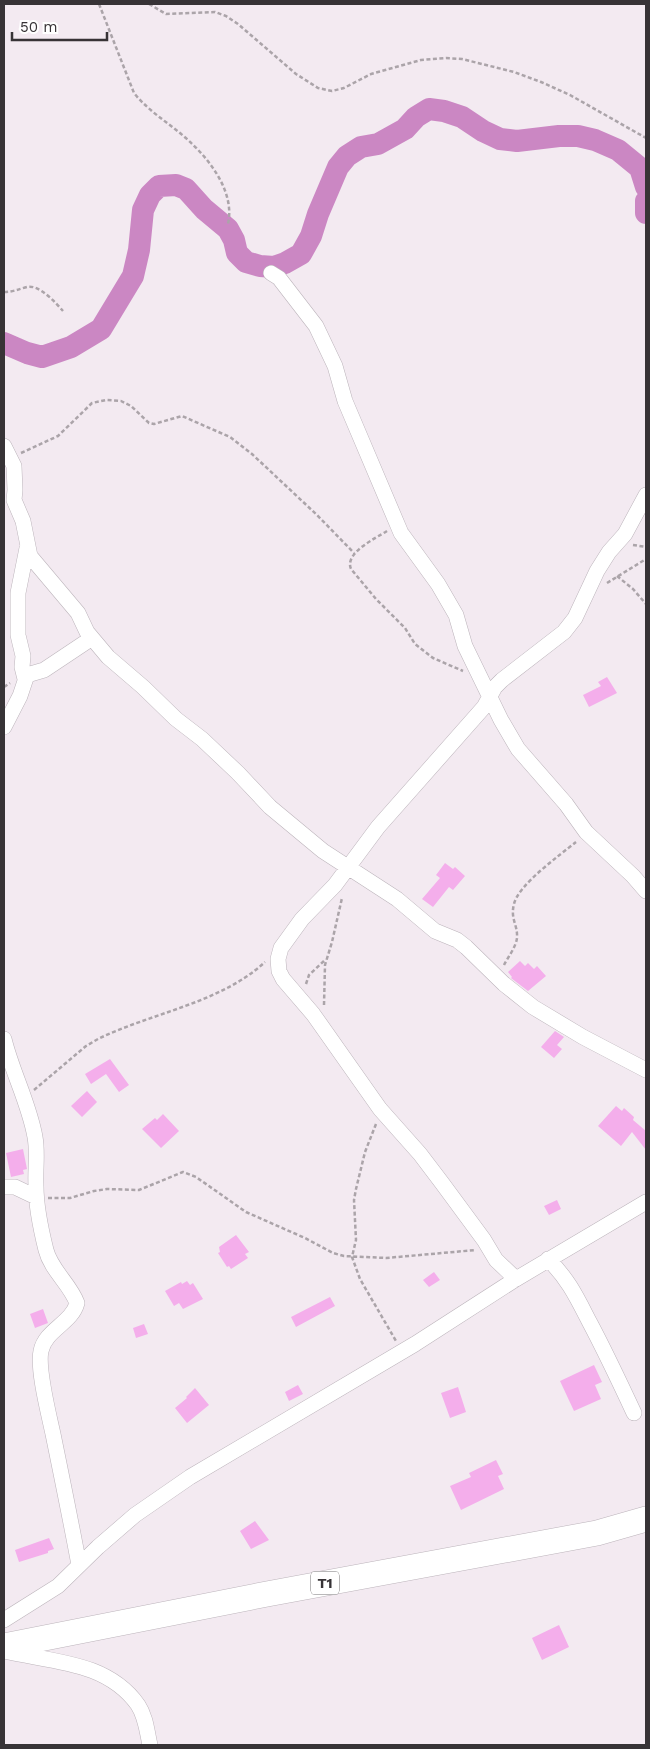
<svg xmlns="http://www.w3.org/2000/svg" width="650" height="1749" font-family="'Work Sans',sans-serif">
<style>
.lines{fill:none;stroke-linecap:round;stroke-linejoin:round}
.river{stroke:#cb87c3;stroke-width:22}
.building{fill:#f4aeeb}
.minor-casing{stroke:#bcb4bb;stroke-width:16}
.trunk-casing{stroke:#bcb4bb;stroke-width:26}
.path{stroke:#aba4a9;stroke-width:2.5;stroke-dasharray:4 2.5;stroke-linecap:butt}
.minor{stroke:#fff;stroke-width:15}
.trunk{stroke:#fff;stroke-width:25}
.labels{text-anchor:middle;stroke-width:4.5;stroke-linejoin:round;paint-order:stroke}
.shield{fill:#fff;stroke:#737072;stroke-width:1}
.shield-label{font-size:14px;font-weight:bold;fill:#373336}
</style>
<rect width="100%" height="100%" fill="#f3eaf1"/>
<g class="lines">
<path class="river" d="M646,201v12
M4,343l23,10 15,4 29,-10 30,-18 32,-53 6,-26 4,-40 7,-15 9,-9 17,-1 10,4 18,20 24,20 6,11 3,13 9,9 14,4 14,1 11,-4 16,-9 10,-18 7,-22 20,-47 9,-11 14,-9 17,-3 27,-15 11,-12 13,-8 15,2 18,6 21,14 17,8 17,2 42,-5h19l17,4 23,10 22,18 6,19"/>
</g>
<path class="building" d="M607,677l10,16 -28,14 -6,-12 18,-9 -3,-4z
M445,863l8,6 2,-2 10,9 -12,14 -4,-3 -16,20 -11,-8 18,-21 -4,-3z
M520,961l5,5 3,-3 6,6 3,-3 9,10 -18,15 -17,-13 1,-1 -4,-5z
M555,1031l9,6 -7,8 5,4 -8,9 -13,-11z
M110,1059l19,26 -10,7 -13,-18 -15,10 -6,-10z
M87,1091l10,11 -15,15 -11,-11z
M616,1106l6,5 2,-3 10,9 -1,3 13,11v19l-14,-18 -11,14 -23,-20z
M163,1114l16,17 -18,17 -19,-19 13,-11 2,2z
M23,1149l4,20 -4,1 1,4 -13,3 -5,-24z
M557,1200l4,9 -12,6 -5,-9z
M236,1235l13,17 -4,2 3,4 -17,11 -2,-3 -2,1 -9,-14 2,-1 -1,-5z
M434,1272l6,8 -11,7 -6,-7z
M187,1281l3,4 3,-2 10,16 -20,10 -4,-6 -5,3 -9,-15 16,-9 1,2z
M330,1297l5,9 -39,21 -5,-10z
M43,1309l5,14 -13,5 -5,-14z
M144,1324l4,10 -12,4 -3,-10z
M594,1365l8,17 -7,3 6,14 -27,12 -14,-30z
M298,1385l5,9 -14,7 -4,-9z
M458,1387l8,25 -16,6 -9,-25z
M195,1388l14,17 -22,18 -12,-15 12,-10 -1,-1z
M496,1460l7,14 -5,2 6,13 -43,21 -11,-24 21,-9 -2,-4z
M255,1521l14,19 -18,9 -11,-18z
M49,1538l5,11 -6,2v2l-29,9 -4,-12z
M559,1625l10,22 -27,13 -10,-22z"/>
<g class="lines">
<defs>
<path id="minor" d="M271,273l8,5 37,48 19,40 10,35 56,132 37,51 18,31 9,31 36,74 17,29 48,55 20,28 47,44 13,15
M4,446l10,20 1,24 -1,10 9,21 7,35 48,57 9,19 21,25 35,30 33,32 26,20 36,34 32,34 53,44 74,48 38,32 22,9 9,7 38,37 29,23 50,30 63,33
M25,679l-3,-12 1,-11 -5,-21v-42l9,-45
M4,727l16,-31 7,-21 17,-5 48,-32
M4,1039c8,33 25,64 31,98 3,16 0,33 1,49 0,21 5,44 10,64 5,20 24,34 31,53 -5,20 -32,27 -36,48 -4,18 8,64 12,83 9,44 18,88 26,131
M4,1187h11l21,10
M548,1259c21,21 29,39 42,64 16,30 30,60 44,90
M516,1279l-20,-19 -12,-20 -42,-57 -22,-29 -40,-45 -67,-95 -30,-35 -4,-8 -1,-12 3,-11 21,-29 33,-34 43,-58 106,-120 11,-20 7,-7 62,-48 11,-14 22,-47 12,-19 16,-18 21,-39
M4,1620l54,-34 40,-39 37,-32 55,-38 225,-133 101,-65 130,-77
M4,1651c47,11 103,10 134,54 8,12 9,27 12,40"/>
<path id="trunk" d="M4,1646l263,-52 330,-61 49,-14"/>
</defs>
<use href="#minor" class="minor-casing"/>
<use href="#trunk" class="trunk-casing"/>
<path class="path" d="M99,4l35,89c16,20 37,31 55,48 22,20 46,52 39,83
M149,4l17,10 49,-2 11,4 12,8 58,50 22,14 14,3 12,-3 27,-14 50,-14 25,-2 16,1 52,13 27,10 29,13 76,43
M4,292c9,0 15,-3 23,-5 12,-3 29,16 36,24
M21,453l37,-17 34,-33 14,-3 15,1 10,5 18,17 5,1 28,-8 48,21 22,17 65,61 37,38
M387,531c-11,7 -43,22 -36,38l25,30 29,29 10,16 18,14 30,13
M633,545l13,2
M617,576l16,13 13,15
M607,583l39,-24
M4,687l6,-4
M504,965c4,-8 12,-18 13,-27 1,-13 -7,-19 -3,-34 4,-19 46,-49 62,-62
M306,984l3,-9 16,-15
M324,1005l1,-40 7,-23 10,-44
M34,1090l52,-44 12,-7c53,-26 123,-36 167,-77
M376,1124l-11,28 -9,37 -2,11 2,40 -4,17 8,22 36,62
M48,1198h22l24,-7 13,-2 32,1 44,-18 13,5 50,35 59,26 28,15 11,3 42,2 90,-8"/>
<use href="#minor" class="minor"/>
<use href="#trunk" class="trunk"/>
</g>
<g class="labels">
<rect class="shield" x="311" y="1571.5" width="28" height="23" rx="4"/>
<g class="shield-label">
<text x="325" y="1588">T1</text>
</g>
</g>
<rect width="650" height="1749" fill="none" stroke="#373336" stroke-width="10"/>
<path d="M12 32v8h95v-8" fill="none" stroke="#373336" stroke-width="2.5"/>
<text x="20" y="32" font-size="15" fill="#373336" stroke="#ffffff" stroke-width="4" paint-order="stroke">50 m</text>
</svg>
